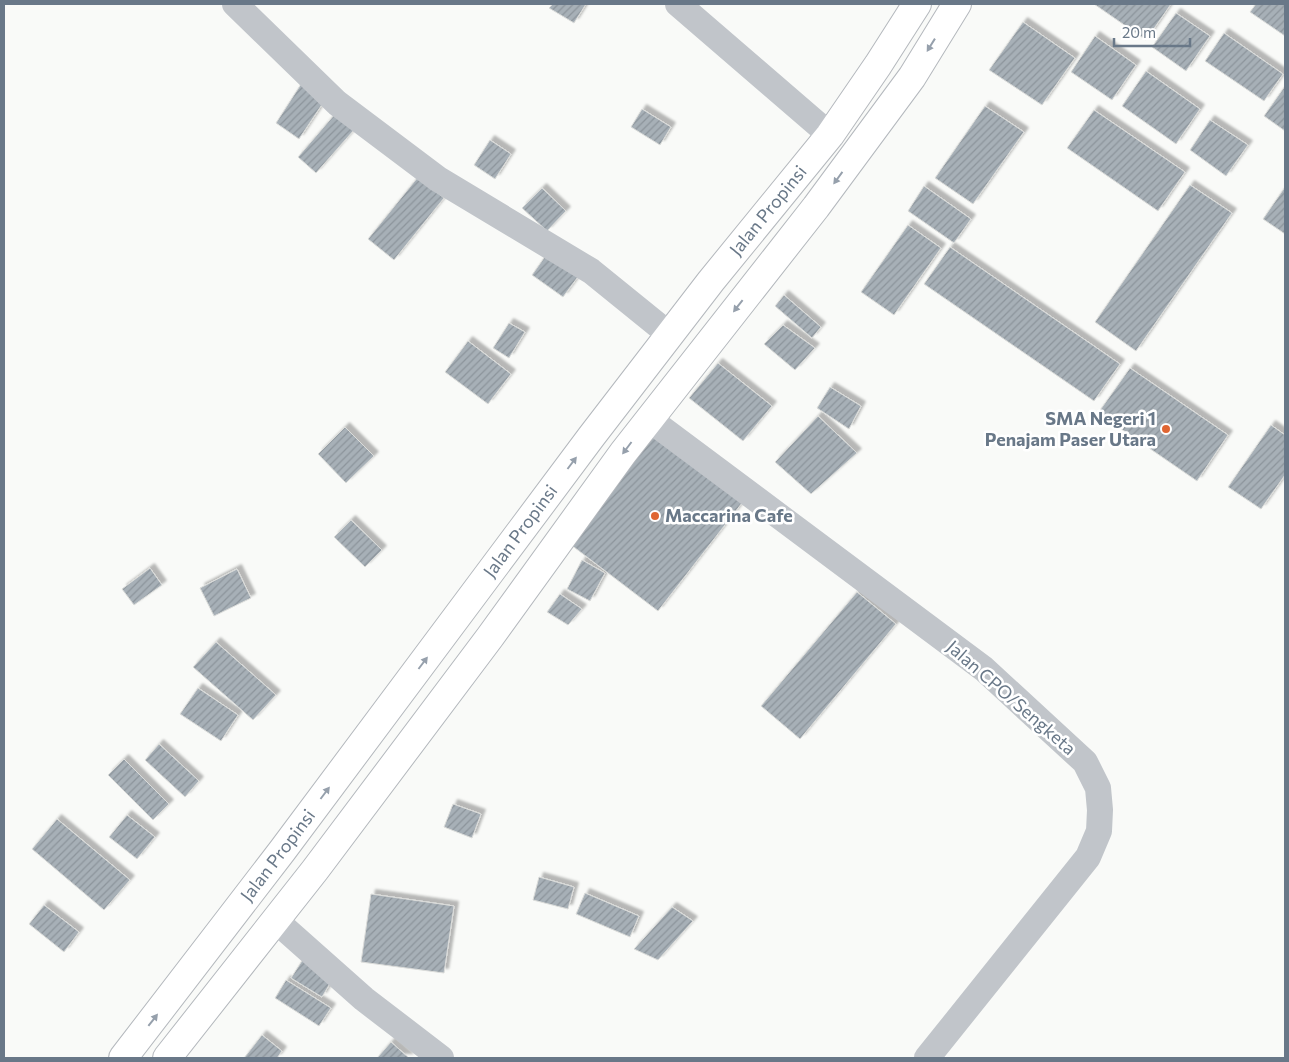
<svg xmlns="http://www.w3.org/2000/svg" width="1289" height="1062" font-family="Commissioner,sans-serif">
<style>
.building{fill:url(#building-hatch);stroke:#dbdcda;filter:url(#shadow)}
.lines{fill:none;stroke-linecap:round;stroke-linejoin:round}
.trunk-casing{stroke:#b4b8bd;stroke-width:30}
.minor{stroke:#c1c5ca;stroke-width:26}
.trunk{stroke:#fff;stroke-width:28}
.oneway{fill:#96a0ac}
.poi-dot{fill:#df6532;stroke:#fff;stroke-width:2}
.labels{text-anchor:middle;stroke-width:5;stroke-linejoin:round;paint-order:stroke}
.street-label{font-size:18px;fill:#697888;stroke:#fff}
.poi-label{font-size:18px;font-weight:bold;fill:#697888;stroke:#fff;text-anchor:end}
</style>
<defs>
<pattern id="building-hatch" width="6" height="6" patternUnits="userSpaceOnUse" patternTransform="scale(1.25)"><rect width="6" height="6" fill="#a7b0b7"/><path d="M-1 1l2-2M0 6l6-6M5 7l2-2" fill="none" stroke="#8c949b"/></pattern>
<filter id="shadow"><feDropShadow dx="4.5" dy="-4.5" stdDeviation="1" flood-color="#0004"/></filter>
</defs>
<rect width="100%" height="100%" fill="#f9faf8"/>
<path class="building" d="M553,4h33l-12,19 -25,-15z
M1094,4h77l-25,36z
M1256,4h29v32l-35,-24z
M1176,13l34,23 -24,35 -34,-24z
M1023,22l52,36 -33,47 -53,-35z
M1224,33l59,41 -19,27 -59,-40z
M1095,36l41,29 -24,35 -41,-28z
M1146,71l54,38 -24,35 -54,-38z
M303,81l24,16 -28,42 -23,-16z
M1285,86v45l-21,-15z
M985,106l39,26 -51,72 -38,-26z
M642,109l29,18 -11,18 -29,-18z
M1094,110l91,62 -27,39 -91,-63z
M335,114l19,16 -38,43 -18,-16z
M1210,120l38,25 -22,31 -36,-26z
M490,140l21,14 -16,25 -21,-14z
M418,177l26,21 -50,62 -26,-21z
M1190,185l42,28 -96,138 -41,-29z
M924,186l47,33 -17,24 -46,-32z
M1285,187v47l-22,-15z
M542,188l24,23 -19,20 -25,-23z
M908,225l33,23 -47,67 -33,-23z
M950,247l170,117 -26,37 -170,-117z
M551,248l32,22 -20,27 -31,-22z
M784,295l37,32 -9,11 -37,-32z
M509,323l16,9 -16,26 -16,-10z
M783,325l32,23 -20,22 -31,-26z
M468,341l43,33 -23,30 -43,-32z
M718,363l54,43 -29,35 -54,-43z
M1130,368l98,67 -31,46 -99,-68z
M830,387l31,19 -12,23 -32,-21z
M818,416l39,37 -46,41 -36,-32z
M649,419l100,75 -91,117 -96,-73z
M1271,425l14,10v40l-24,34 -33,-22z
M345,427l29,29 -28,27 -28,-29z
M351,520l31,30 -17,17 -31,-30z
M582,560l23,13 -15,28 -23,-12z
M150,568l12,17 -28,20 -12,-16z
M237,569l14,29 -37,18 -14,-28z
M857,592l39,32 -96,115 -39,-33z
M560,594l22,15 -14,16 -21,-13z
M216,642l60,53 -23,25 -60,-53z
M198,688l40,27 -17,26 -41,-27z
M159,744l40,37 -14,16 -40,-37z
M124,759l45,45 -16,16 -45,-45z
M453,804l28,10 -9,24 -28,-11z
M127,815l28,22 -18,22 -28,-22z
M57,819l73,61 -26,30 -72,-61z
M539,877l35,10 -6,22 -35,-9z
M585,893l54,23 -9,21 -54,-23z
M371,894l83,12 -10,67 -83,-11z
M44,905l35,27 -15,20 -35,-28z
M672,907l21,14 -35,39 -24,-11z
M305,956l30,19 -13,22 -31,-19z
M286,980l45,28 -12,18 -44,-28z
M262,1035l20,16 -5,7h-33z
M391,1042l18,16h-32z"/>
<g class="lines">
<defs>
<g id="trunk">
<path id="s1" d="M123,1058l159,-207 309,-414 120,-156 119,-146 48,-70 39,-61"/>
<path d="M167,1058l148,-188 175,-233 133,-184 193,-246 96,-130 45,-73"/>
</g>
</defs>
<use href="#trunk" class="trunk-casing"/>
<path class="minor" d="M235,4l102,99 101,76 153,92 79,64
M678,4l152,131
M649,419l335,250 101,93 13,26 2,22 -1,21 -11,26 -161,201
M275,920l89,79 77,59"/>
<use href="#trunk" class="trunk"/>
</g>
<defs><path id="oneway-solid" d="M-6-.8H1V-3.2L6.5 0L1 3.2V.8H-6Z" transform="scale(1.25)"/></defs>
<g class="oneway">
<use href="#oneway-solid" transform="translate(931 45) rotate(122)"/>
<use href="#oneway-solid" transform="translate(838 178) rotate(126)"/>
<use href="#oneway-solid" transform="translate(738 306) rotate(128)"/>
<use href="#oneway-solid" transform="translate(627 448) rotate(127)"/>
<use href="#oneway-solid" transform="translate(572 463) rotate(-53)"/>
<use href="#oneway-solid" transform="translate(423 663) rotate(-53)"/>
<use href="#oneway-solid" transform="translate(325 793) rotate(-53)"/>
<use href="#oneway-solid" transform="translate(153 1020) rotate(-52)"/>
</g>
<g class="poi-dot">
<circle cx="1166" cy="429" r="5"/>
<circle cx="655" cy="516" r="5"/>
</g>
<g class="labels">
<g class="street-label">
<text dy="6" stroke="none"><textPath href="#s1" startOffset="1065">Jalan Propinsi</textPath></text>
<text dy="6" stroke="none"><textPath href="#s1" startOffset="660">Jalan Propinsi</textPath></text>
<text transform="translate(1011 698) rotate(41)" y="6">Jalan CPO/Sengketa</text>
<text dy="6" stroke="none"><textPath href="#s1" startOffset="255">Jalan Propinsi</textPath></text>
</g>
<g class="poi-label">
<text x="1156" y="425">SMA Negeri 1<tspan x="1156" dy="21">Penajam Paser Utara</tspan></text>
<text x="665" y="522" text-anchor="start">Maccarina Cafe</text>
</g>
</g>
<rect width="1289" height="1062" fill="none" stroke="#697888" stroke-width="10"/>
<path d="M1114 38v8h76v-8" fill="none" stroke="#697888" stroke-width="2.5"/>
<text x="1122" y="38" font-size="15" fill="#697888" stroke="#ffffff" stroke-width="4" paint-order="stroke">20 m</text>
</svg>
